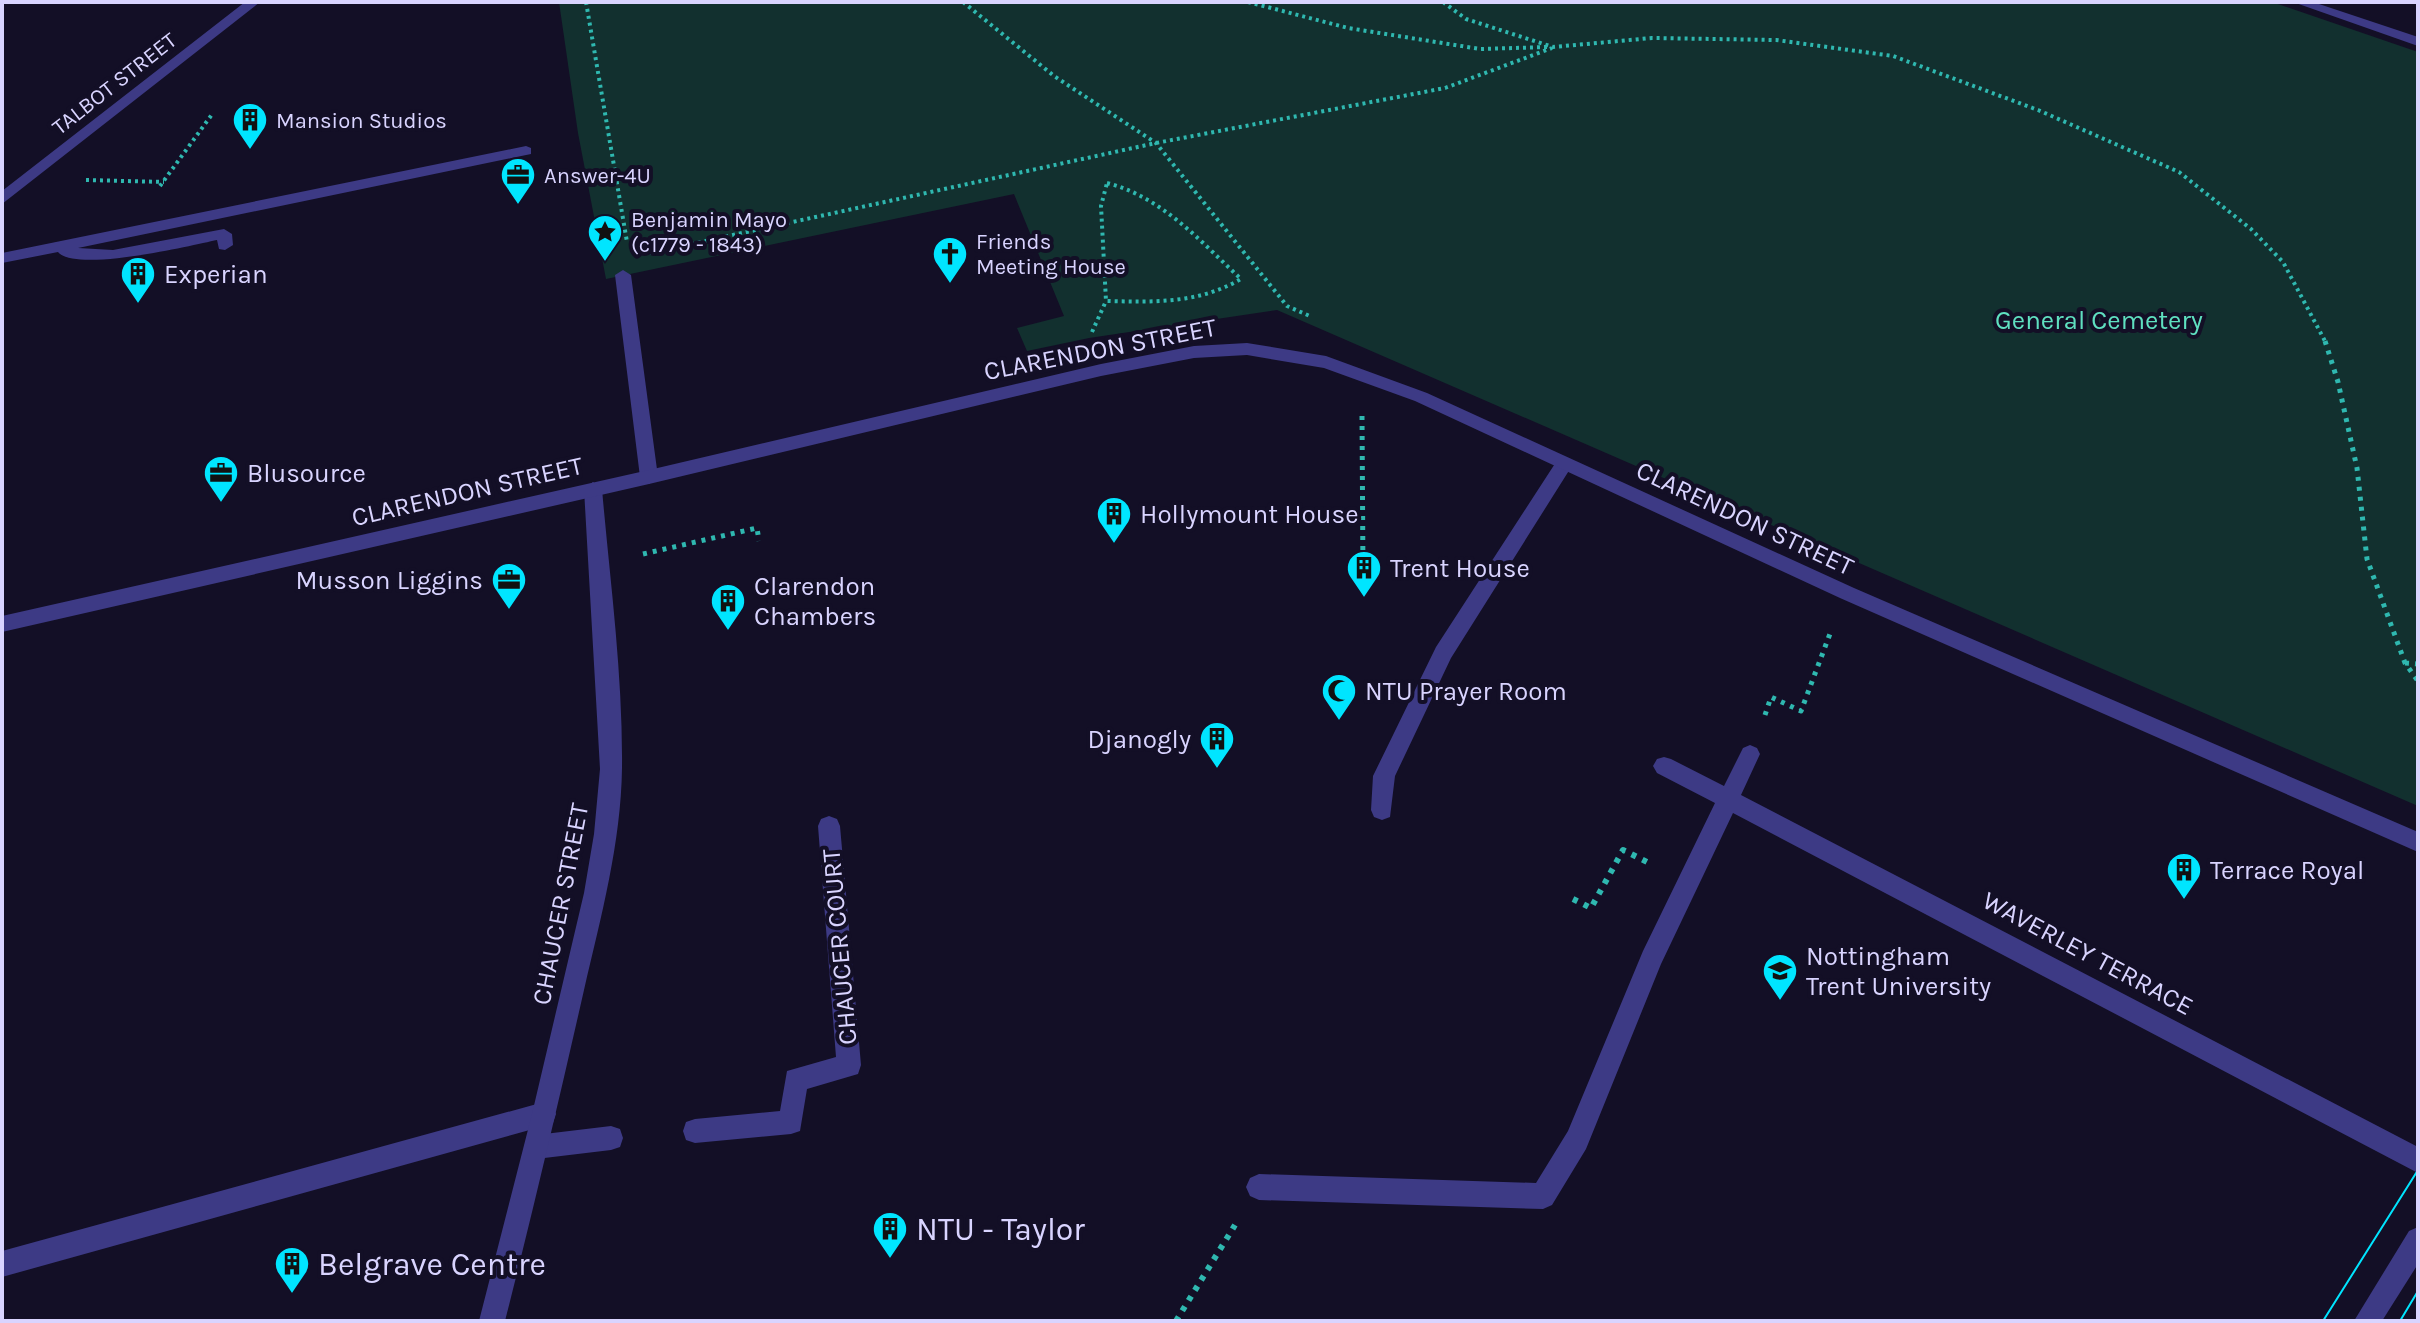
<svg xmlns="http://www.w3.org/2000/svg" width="2420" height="1323" font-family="Karla,sans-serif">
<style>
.green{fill:#12302f}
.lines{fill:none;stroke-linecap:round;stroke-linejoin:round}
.path-far2{stroke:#2fb8b0;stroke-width:4;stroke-dasharray:3 4;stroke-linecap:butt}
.path-far1{stroke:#2fb8b0;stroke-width:5;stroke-dasharray:4 6;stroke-linecap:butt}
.path{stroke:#2fb8b0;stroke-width:6;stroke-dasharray:5 7;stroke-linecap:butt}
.service{fill:#3d3a85;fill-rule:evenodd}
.minor{fill:#3d3a85;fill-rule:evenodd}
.tertiary{fill:#3d3a85;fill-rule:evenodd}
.tram{stroke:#00e5ff;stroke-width:2}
.labels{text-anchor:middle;stroke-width:8;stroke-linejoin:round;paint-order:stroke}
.far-street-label{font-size:22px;fill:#d9d4ff;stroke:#130f26}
.far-poi-label{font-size:22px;fill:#d9d4ff;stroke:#130f26;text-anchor:start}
.poi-label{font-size:26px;fill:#d9d4ff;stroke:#130f26;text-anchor:start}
.park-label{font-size:26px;fill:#5fe0c0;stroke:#130f26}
.street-label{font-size:26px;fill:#d9d4ff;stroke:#130f26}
.near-poi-label{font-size:32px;fill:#d9d4ff;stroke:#130f26;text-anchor:start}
</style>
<rect width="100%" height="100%" fill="#130f26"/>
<path class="green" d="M559,2h1713l146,50v754l-1141,-496 -188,28 -62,13 -10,-23 47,-12 -50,-122 -408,85 -28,-146z"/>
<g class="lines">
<path class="path-far2" d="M586,2l41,240
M963,2l91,74 102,67 131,163 25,11
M1248,2l100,26 132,21 68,-2
M1443,2l23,17 87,28 99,-9 124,2 117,16 145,54 141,62 72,57 32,33 43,81
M86,180l78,2
M1107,183c55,14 93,58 134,96 -43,25 -87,23 -135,22l-5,-95z
M160,186l53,-73
M650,253l506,-110 289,-55 107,-40
M1092,332l14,-31"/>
<path class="path-far1" d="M2325,341l13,41 19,86 10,91 38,104 13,18
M1362,416l1,159
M643,554l114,-26 2,13
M2405,663l13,1
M1765,715l6,-18 30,14 30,-80"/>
<path class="path" d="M1573,899l18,9 32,-58 24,12
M1176,1321l59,-96"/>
<path class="service" d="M526,146l5,2v6l-453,94 35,2 111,-21 8,5 1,11 -8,5 -6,-1 -2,-9c-28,6 -141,33 -159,12l-56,11v-10z
M623,270l8,5 27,202 -9,7 -9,-7 -25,-202z
M1564,457l9,7 -3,5 -119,189 -56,118 -5,41 -8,3 -8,-3 -3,-7 2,-34 63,-129 122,-188z
M1750,745l7,3 3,6 -19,41 677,352v26l-685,-360 -72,151 -75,185 -34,56 -9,4 -284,-9 -9,-4 -4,-9 4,-9 9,-4 277,9 32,-52 75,-180 72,-148 -58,-30 -4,-7 4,-7 7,-2 7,2 53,27 19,-38z
M829,816l8,3 3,7 21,239 -3,9 -51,15 -7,42 -9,3 -96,9 -9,-3 -3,-9 3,-9 9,-3 85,-8 7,-40 49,-14 -18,-231 3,-7z
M544,1102l9,3 3,9 -3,9 -9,3 -542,151v-26z
M611,1126l9,3 3,9 -3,9 -9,3 -75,9 -9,-3 -3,-9 3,-9 9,-3z"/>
<path class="minor" d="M2293,2h20l105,35v9z
M593,482l9,7c8,92 21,186 20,279 -1,75 -21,149 -38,222 -25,110 -51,221 -79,331h-26l53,-207 52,-221 10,-59 6,-65 -16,-280z
M2418,1227v37l-36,57h-28l55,-90z"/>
<path class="tertiary" d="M245,2h15l-258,202v-13z
M1247,343l79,13 101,37 427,195 564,244v20l-578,-254 -425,-197 -91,-33 -77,-13 -53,3 -93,18 -452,108 -647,148v-16l647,-146 452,-106 93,-18z"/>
<path class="tram" d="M2323,1321l95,-151
M2400,1321l18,-30"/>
</g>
<defs>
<symbol id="building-pin" viewBox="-11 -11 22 30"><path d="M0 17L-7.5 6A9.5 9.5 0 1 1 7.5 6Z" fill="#00e5ff" stroke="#130f26"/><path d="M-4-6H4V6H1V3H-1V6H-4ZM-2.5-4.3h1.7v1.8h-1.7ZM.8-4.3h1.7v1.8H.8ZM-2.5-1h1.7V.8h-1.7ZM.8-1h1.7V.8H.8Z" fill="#111"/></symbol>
<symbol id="office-pin" viewBox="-11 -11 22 30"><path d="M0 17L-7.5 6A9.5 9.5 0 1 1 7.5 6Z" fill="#00e5ff" stroke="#130f26"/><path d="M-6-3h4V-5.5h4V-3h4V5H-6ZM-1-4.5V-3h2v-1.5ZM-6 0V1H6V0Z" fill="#111"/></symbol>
<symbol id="sight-pin" viewBox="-11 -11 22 30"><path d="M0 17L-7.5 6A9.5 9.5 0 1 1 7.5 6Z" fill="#00e5ff" stroke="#130f26"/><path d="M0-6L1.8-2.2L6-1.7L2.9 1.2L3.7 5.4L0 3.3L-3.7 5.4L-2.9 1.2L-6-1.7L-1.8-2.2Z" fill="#111"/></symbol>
<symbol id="church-pin" viewBox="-11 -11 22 30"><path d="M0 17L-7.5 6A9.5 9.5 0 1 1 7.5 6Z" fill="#00e5ff" stroke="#130f26"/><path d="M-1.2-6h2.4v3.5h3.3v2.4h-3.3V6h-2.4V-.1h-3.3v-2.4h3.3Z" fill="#111"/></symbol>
<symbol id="mosque-pin" viewBox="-11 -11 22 30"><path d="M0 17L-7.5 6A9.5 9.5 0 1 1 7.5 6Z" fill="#00e5ff" stroke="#130f26"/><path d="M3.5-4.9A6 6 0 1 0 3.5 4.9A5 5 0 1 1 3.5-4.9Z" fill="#111"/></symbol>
<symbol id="university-pin" viewBox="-11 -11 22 30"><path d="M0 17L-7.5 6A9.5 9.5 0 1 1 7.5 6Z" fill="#00e5ff" stroke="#130f26"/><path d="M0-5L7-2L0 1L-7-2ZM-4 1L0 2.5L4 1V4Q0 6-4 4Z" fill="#111"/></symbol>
</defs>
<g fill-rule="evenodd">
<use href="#building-pin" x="230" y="100" width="40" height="54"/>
<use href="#office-pin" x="498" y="155" width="40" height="54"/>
<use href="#sight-pin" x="585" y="212" width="40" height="54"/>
<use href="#church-pin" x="930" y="234" width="40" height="54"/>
<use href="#building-pin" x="118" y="254" width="40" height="54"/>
<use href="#office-pin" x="201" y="453" width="40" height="54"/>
<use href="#building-pin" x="1094" y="494" width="40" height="54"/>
<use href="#building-pin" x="1344" y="548" width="40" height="54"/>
<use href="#office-pin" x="489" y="560" width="40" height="54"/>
<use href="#building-pin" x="708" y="581" width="40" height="54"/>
<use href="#mosque-pin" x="1319" y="671" width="40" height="54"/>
<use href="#building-pin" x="1197" y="719" width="40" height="54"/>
<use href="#building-pin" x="2164" y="850" width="40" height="54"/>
<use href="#university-pin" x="1760" y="951" width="40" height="54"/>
<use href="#building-pin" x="870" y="1209" width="40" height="54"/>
<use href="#building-pin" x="272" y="1244" width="40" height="54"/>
</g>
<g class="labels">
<g class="far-street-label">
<text transform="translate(114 83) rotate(-38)" y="8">TALBOT STREET</text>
</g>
<g class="far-poi-label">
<text x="276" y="128">Mansion Studios</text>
<text x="544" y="183">Answer-4U</text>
<text x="631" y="227">Benjamin Mayo<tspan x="631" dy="25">(c1779 - 1843)</tspan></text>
<text x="976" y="249">Friends<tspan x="976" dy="25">Meeting House</tspan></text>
</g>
<g class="poi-label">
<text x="164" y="283">Experian</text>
<text x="247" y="482">Blusource</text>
<text x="1140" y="523">Hollymount House</text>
<text x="1390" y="577">Trent House</text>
<text x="483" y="589" text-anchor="end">Musson Liggins</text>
<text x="754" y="595">Clarendon<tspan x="754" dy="30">Chambers</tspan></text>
<text x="1365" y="700">NTU Prayer Room</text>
<text x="1191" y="748" text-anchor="end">Djanogly</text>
<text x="2210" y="879">Terrace Royal</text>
<text x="1806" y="965">Nottingham<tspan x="1806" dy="30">Trent University</tspan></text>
</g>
<g class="park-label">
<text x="2099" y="329">General Cemetery</text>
</g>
<g class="street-label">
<text transform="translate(1100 349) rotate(-11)" y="9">CLARENDON STREET</text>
<text transform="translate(467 491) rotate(-13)" y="9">CLARENDON STREET</text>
<text transform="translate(1745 518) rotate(25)" y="9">CLARENDON STREET</text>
<text transform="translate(560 904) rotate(-79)" y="9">CHAUCER STREET</text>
<text transform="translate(839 947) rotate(-95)" y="9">CHAUCER COURT</text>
<text transform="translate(2088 953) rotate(28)" y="9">WAVERLEY TERRACE</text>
</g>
<g class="near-poi-label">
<text x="916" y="1240">NTU - Taylor</text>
<text x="318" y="1275">Belgrave Centre</text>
</g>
</g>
<rect width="2420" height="1323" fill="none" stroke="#d9d4ff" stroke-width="8"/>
</svg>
